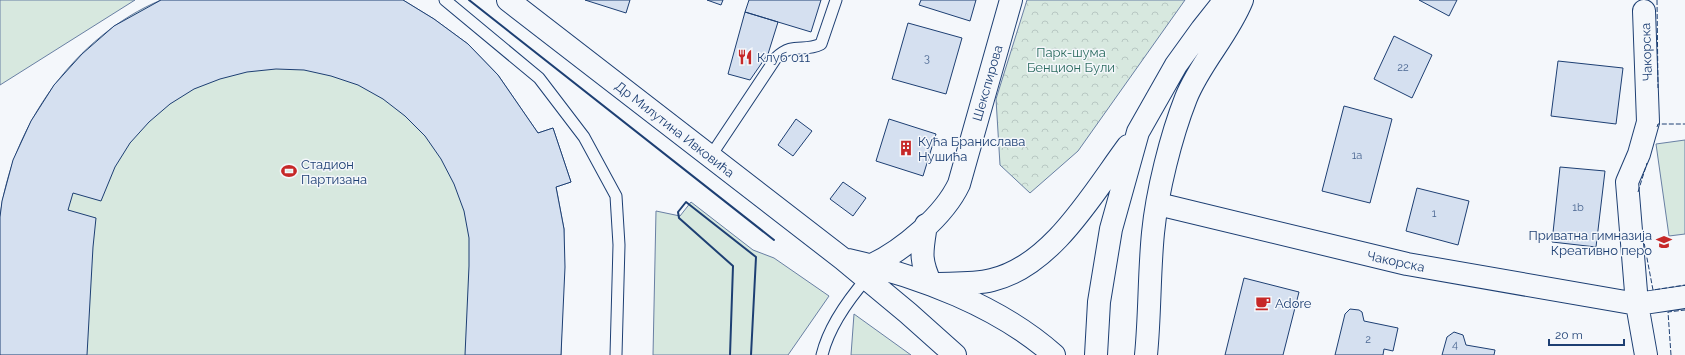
<svg xmlns="http://www.w3.org/2000/svg" width="1685" height="355" font-family="Raleway,sans-serif">
<style>
.forest{fill:url(#forest-crowns);stroke:#687fa3}
.green{fill:#d7e8df;stroke:#687fa3}
.building{fill:#d5e0f0;stroke:#1d3f73}
.lines{fill:none;stroke-linecap:round;stroke-linejoin:round}
.lane-casing{stroke:#1d3f73;stroke-width:13}
.street-casing{stroke:#1d3f73;stroke-width:24}
.secondary-casing{stroke:#1d3f73;stroke-width:24}
.lane{stroke:#f4f7fb;stroke-width:11}
.street{stroke:#f4f7fb;stroke-width:22}
.secondary{stroke:#f4f7fb;stroke-width:22}
.fence{stroke:#1d3f73;stroke-width:1;stroke-dasharray:5 2;stroke-linecap:butt}
.wall{stroke:#1d3f73;stroke-width:2}
.labels{text-anchor:middle;stroke-width:3;stroke-linejoin:round;paint-order:stroke}
.number-label{font-size:11px;fill:#4b6792}
.park-label{font-size:13px;fill:#2c6c60;stroke:#f4f7fb}
.street-label{font-size:13px;fill:#1d3f73;stroke:#f4f7fb}
.poi-label{font-size:13px;fill:#1d3f73;stroke:#f4f7fb;text-anchor:start}
</style>
<defs>
<pattern id="forest-crowns" width="20" height="18" patternUnits="userSpaceOnUse"><rect width="20" height="18" fill="#d7e8df"/><path d="M2 6a3 3 0 1 1 6 0M12 15a3 3 0 1 1 6 0" fill="none" stroke="#b8c8c3"/></pattern>
</defs>
<rect width="100%" height="100%" fill="#f4f7fb"/>
<path class="forest" d="M1027,0h158l-107,151 -48,42 -30,-28 -4,-66z"/>
<path class="green" d="M0,0h135l-135,85z
M161,0h242l31,19 34,25 30,31 40,58 15,-5 18,54 -15,5 8,42 -3,126h-561v-138c11,-91 75,-181 161,-217z
M1685,140v94l-16,2 -13,-92z
M691,202l62,48 21,8 55,38 -41,59h-135l3,-144 24,5z
M854,314l57,41h-60z"/>
<path class="building" d="M161,0h242l31,19 34,25 30,31 40,58 15,-5 18,54 -15,5 8,42 1,38 -4,88h-96l4,-89v-28l-5,-27 -10,-27 -13,-25 -16,-23 -20,-20 -22,-17 -25,-14 -27,-9 -27,-6 -28,-1 -29,3 -27,7 -26,10 -24,15 -21,18 -19,21 -15,24 -14,34 -28,-8 -5,17 28,8 -3,29 -6,108h-87v-138l2,-16 11,-41 18,-39 23,-36 28,-31 32,-28z
M585,0h45l-4,13z
M707,0h16l-2,5z
M749,0h72l-10,32 -66,-20z
M921,0h55l-6,21 -51,-16z
M1419,0h38l-8,16z
M745,12l33,10 -10,32 -18,26 -22,-6z
M908,23l54,15 -16,56 -54,-15z
M1394,36l38,19 -20,43 -38,-19z
M1558,61l65,7 -7,56 -65,-8z
M1344,106l48,13 -22,84 -48,-12z
M796,119l16,12 -19,25 -15,-11z
M889,119l47,15 -13,42 -47,-15z
M1560,167l45,4 -9,76 -44,-5z
M843,182l23,16 -13,18 -23,-17z
M1417,188l52,13 -11,44 -52,-14z
M1244,278l55,14 -16,63h-58z
M1350,309l9,1 3,2 2,9 34,7 -5,23 -9,-2 -1,6h-48l10,-41z
M1454,332l9,3 3,10 29,5 -1,5h-52l5,-18z"/>
<g class="lines">
<defs>
<path id="lane" d="M445,0l94,78 45,59 32,59 3,49 -3,110
M710,157l66,-99c18,-17 27,-5 45,-14l15,-44
M822,355c7,-29 26,-55 45,-77"/>
<path id="street" d="M1644,11l4,111 -9,32 -12,28 10,122 9,51
M1158,204l249,60 230,40 48,-7
M926,225c-4,26 -7,34 5,59
M872,265c31,-15 72,-49 87,-81l52,-184"/>
<path id="secondary" d="M508,0l335,259 65,54 47,42
M848,260c71,16 151,46 206,95
M931,284c20,-1 41,1 61,-4 60,-14 101,-87 136,-134
M1096,355l3,-53 12,-73 27,-97 38,-67 26,-36 23,-29
M1146,355c4,-40 3,-81 7,-122 4,-41 18,-97 33,-135 14,-35 42,-63 56,-98"/>
</defs>
<use href="#lane" class="lane-casing"/>
<use href="#street" class="street-casing"/>
<use href="#secondary" class="secondary-casing"/>
<use href="#lane" class="lane"/>
<use href="#street" class="street"/>
<use href="#secondary" class="secondary"/>
<path class="fence" d="M1657,0l1,88
M1657,127l1,-3h27
M1638,192l9,-29
M1643,237l10,53 32,-5
M1671,355l-3,-43 17,-2"/>
<path class="wall" d="M469,0l305,240
M730,355l3,-89 -54,-48 -1,-6 8,-10 70,55 -5,98"/>
</g>
<defs>
<symbol id="restaurant-bare" viewBox="-9 -9 18 18"><path d="M-5-6h1v4h1v-4h1v4h1v-4h1v5L-1.5 .5V6h-2V.5L-5-1ZM5-6V6H3V1.5H1.5Q1.5-4 5-6Z" fill="#c62828" stroke="#f4f7fb" stroke-width="2.5" paint-order="stroke"/></symbol>
<symbol id="building-bare" viewBox="-9 -9 18 18"><path d="M-4-6H4V6H1V3H-1V6H-4ZM-2.5-4.3h1.7v1.8h-1.7ZM.8-4.3h1.7v1.8H.8ZM-2.5-1h1.7V.8h-1.7ZM.8-1h1.7V.8H.8Z" fill="#c62828" stroke="#f4f7fb" stroke-width="2.5" paint-order="stroke"/></symbol>
<symbol id="stadium-bare" viewBox="-9 -9 18 18"><path d="M0-5a6.5 5 0 1 0 0 10a6.5 5 0 1 0 0-10ZM-3.5-1.8h7v3.6h-7Z" fill="#c62828" stroke="#f4f7fb" stroke-width="2.5" paint-order="stroke"/></symbol>
<symbol id="school-bare" viewBox="-9 -9 18 18"><path d="M0-5L7-2L0 1L-7-2ZM-4 1L0 2.5L4 1V4Q0 6-4 4Z" fill="#c62828" stroke="#f4f7fb" stroke-width="2.5" paint-order="stroke"/></symbol>
<symbol id="cafe-bare" viewBox="-9 -9 18 18"><path d="M-5.5-4.5H6V0H3Q3 3.5 0 3.5H-2.5Q-5.5 3.5-5.5 0ZM3-3.2v2h1.7v-2ZM-6 4.5H4V6H-6Z" fill="#c62828" stroke="#f4f7fb" stroke-width="2.5" paint-order="stroke"/></symbol>
</defs>
<g fill-rule="evenodd">
<use href="#restaurant-bare" x="734" y="46" width="22" height="22"/>
<use href="#building-bare" x="895" y="137" width="22" height="22"/>
<use href="#stadium-bare" x="278" y="160" width="22" height="22"/>
<use href="#school-bare" x="1653" y="231" width="22" height="22"/>
<use href="#cafe-bare" x="1252" y="292" width="22" height="22"/>
</g>
<g class="labels">
<g class="number-label">
<text x="927" y="62">3</text>
<text x="1403" y="71">22</text>
<text x="1357" y="159">1a</text>
<text x="1578" y="211">1b</text>
<text x="1434" y="217">1</text>
<text x="1368" y="343">2</text>
<text x="1455" y="348">4</text>
</g>
<g class="park-label">
<text x="1071" y="57">Парк-шума<tspan x="1071" dy="15">Бенцион Були</tspan></text>
</g>
<g class="street-label">
<text transform="translate(1646 52) rotate(-92)" y="5">Чакорска</text>
<text transform="translate(987 83) rotate(-74)" y="5">Шекспирова</text>
<text transform="translate(675 129) rotate(38)" y="5">Др Милутина Ивковића</text>
<text transform="translate(1396 261) rotate(12)" y="5">Чакорска</text>
</g>
<g class="poi-label">
<text x="757" y="62">Клуб 011</text>
<text x="918" y="146">Кућа Бранислава<tspan x="918" dy="15">Нушића</tspan></text>
<text x="301" y="169">Стадион<tspan x="301" dy="15">Партизана</tspan></text>
<text x="1652" y="240" text-anchor="end">Приватна гимназија<tspan x="1652" dy="15">Креативно перо</tspan></text>
<text x="1275" y="308">Adore</text>
</g>
</g>
<path d="M1549 339v6h75v-6" fill="none" stroke="#1d3f73" stroke-width="2"/>
<text x="1555" y="339" font-size="12" fill="#1d3f73" stroke="#f4f7fb" stroke-width="3" paint-order="stroke">20 m</text>
</svg>
